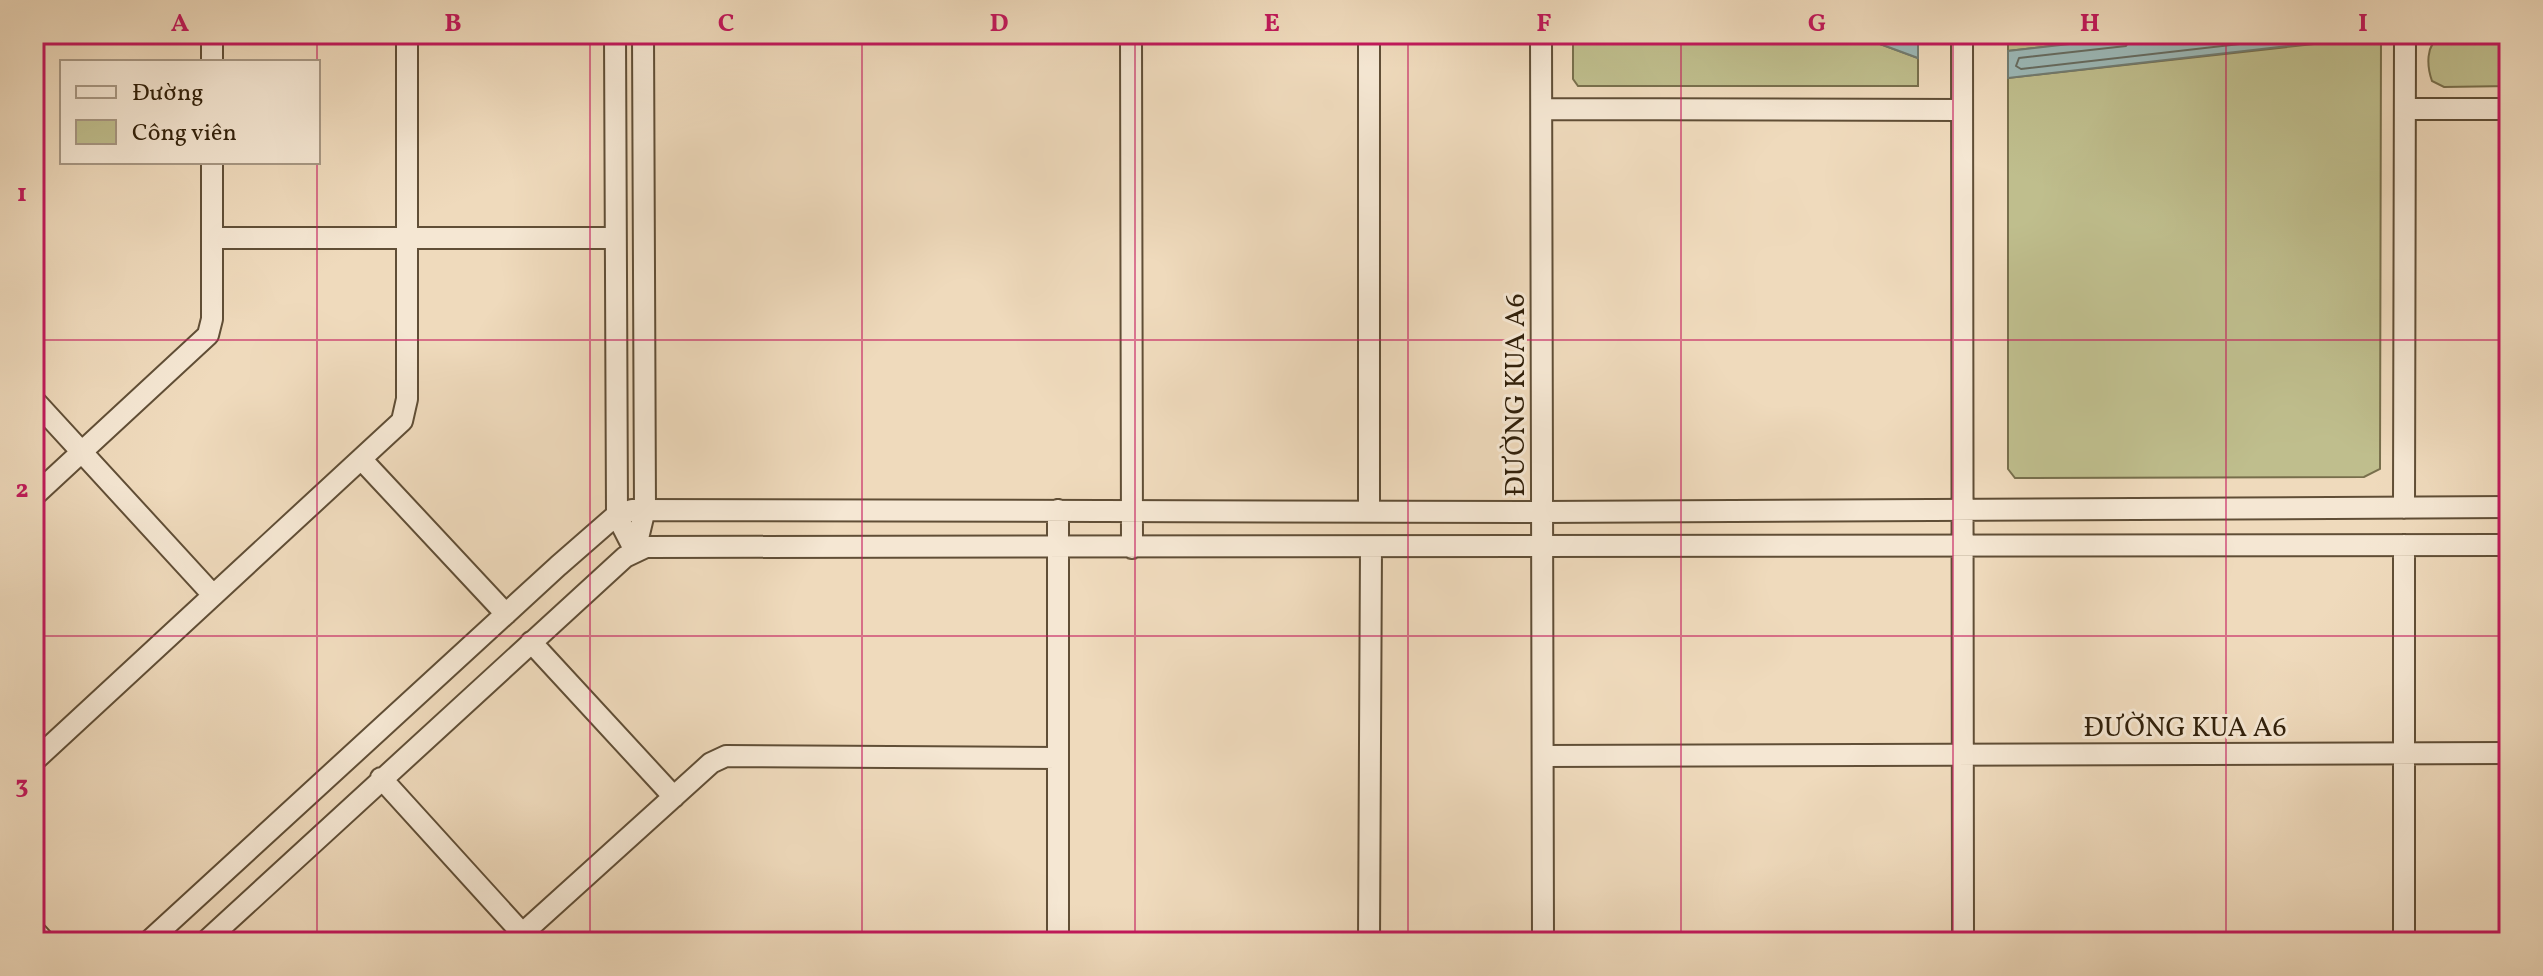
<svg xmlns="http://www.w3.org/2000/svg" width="2543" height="976" font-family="Vollkorn,serif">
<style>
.green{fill:#bfbe8d;stroke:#786f4c;stroke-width:2}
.water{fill:#9cb9b8;stroke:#717c72;stroke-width:2}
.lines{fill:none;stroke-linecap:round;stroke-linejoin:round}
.shore{stroke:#666c61;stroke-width:2}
.minor-casing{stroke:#604e36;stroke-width:24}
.minor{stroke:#f5e7d3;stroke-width:20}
.grid{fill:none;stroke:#c2185b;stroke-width:2;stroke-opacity:0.55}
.labels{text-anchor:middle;stroke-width:6;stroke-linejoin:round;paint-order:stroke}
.street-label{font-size:28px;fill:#31200a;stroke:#f5e7d3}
.neatline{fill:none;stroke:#c2185b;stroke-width:3}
.grid-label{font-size:26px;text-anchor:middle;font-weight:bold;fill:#c2185b}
</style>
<rect width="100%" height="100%" fill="#efdabc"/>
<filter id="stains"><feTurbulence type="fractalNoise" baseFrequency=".0025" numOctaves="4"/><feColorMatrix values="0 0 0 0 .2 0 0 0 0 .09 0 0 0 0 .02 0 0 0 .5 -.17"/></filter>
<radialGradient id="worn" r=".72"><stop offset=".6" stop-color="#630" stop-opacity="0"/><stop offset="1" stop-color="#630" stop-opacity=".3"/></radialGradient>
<path class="green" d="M1573,34h280l65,24v28h-340l-5,-7z
M2008,34h150l-150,17z
M2341,34h40l-1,435 -16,8 -349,1 -7,-9v-391l333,-37z
M2441,36h68v50l-65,1 -12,-6c-5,-14 -7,-37 9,-45z"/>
<path class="water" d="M1853,34h48l17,6v18z
M2158,34h183v6l-333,38v-27z"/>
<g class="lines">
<path class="shore" d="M2133,34l-7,12 -107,12 -3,8 5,3 307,-35
M2143,34l4,10 92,-10"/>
<defs>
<path id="minor" d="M212,34v28
M615,34l2,482 18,35
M1131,34l1,514
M1369,34v477
M1541,34l2,908
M1962,34l1,908
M1542,109l420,1
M2405,109h104
M212,238h403
M34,400l179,195
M363,461l143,153
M34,496l174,-161 4,-16v-157
M2404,508l1,-474
M1058,510v432
M2404,545v397
M635,551l10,-42 -2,-475
M531,642l143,155
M1543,756l966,-3
M34,761l368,-340 5,-22v-365
M381,778l149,164
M34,930l11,12
M148,942l410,-376 55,-48 19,-8 910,2 967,-5
M205,942l420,-385 21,-10 1863,-2
M513,942l198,-179 15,-7 332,2
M1369,942l2,-395"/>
</defs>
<use href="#minor" class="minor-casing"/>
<use href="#minor" class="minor"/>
</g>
<path class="grid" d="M317,34v28M590,34v908M862,34v908M1135,34v908M1408,34v908M1681,34v908M1953,34v908M2226,34v908M317,162v780M34,340h2475M34,636h2475"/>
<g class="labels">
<g class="street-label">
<text transform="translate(1514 395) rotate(-90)" y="10">ĐƯỜNG KUA A6</text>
<text x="2185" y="736">ĐƯỜNG KUA A6</text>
</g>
</g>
<rect width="2543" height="976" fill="none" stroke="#efdabc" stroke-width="88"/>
<rect x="60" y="60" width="260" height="104" fill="#f5e7d3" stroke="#a79783" stroke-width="2"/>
<rect x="76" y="86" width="40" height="12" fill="#f5e7d3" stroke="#a79783" stroke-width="2"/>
<text x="132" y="100" font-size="24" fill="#31200a">Đường</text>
<rect x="76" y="120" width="40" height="24" fill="#bfbe8d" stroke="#a79783" stroke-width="2"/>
<text x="132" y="140" font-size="24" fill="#31200a">Công viên</text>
<rect x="44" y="44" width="2455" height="888" class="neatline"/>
<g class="grid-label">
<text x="180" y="31">A</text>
<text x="453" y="31">B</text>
<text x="726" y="31">C</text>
<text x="999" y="31">D</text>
<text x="1272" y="31">E</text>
<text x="1544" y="31">F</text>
<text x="1817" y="31">G</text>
<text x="2090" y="31">H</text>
<text x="2363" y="31">I</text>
<text x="22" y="201">1</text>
<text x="22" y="497">2</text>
<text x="22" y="793">3</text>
</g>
<rect width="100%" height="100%" filter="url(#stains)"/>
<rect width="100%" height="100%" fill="url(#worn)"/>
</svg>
